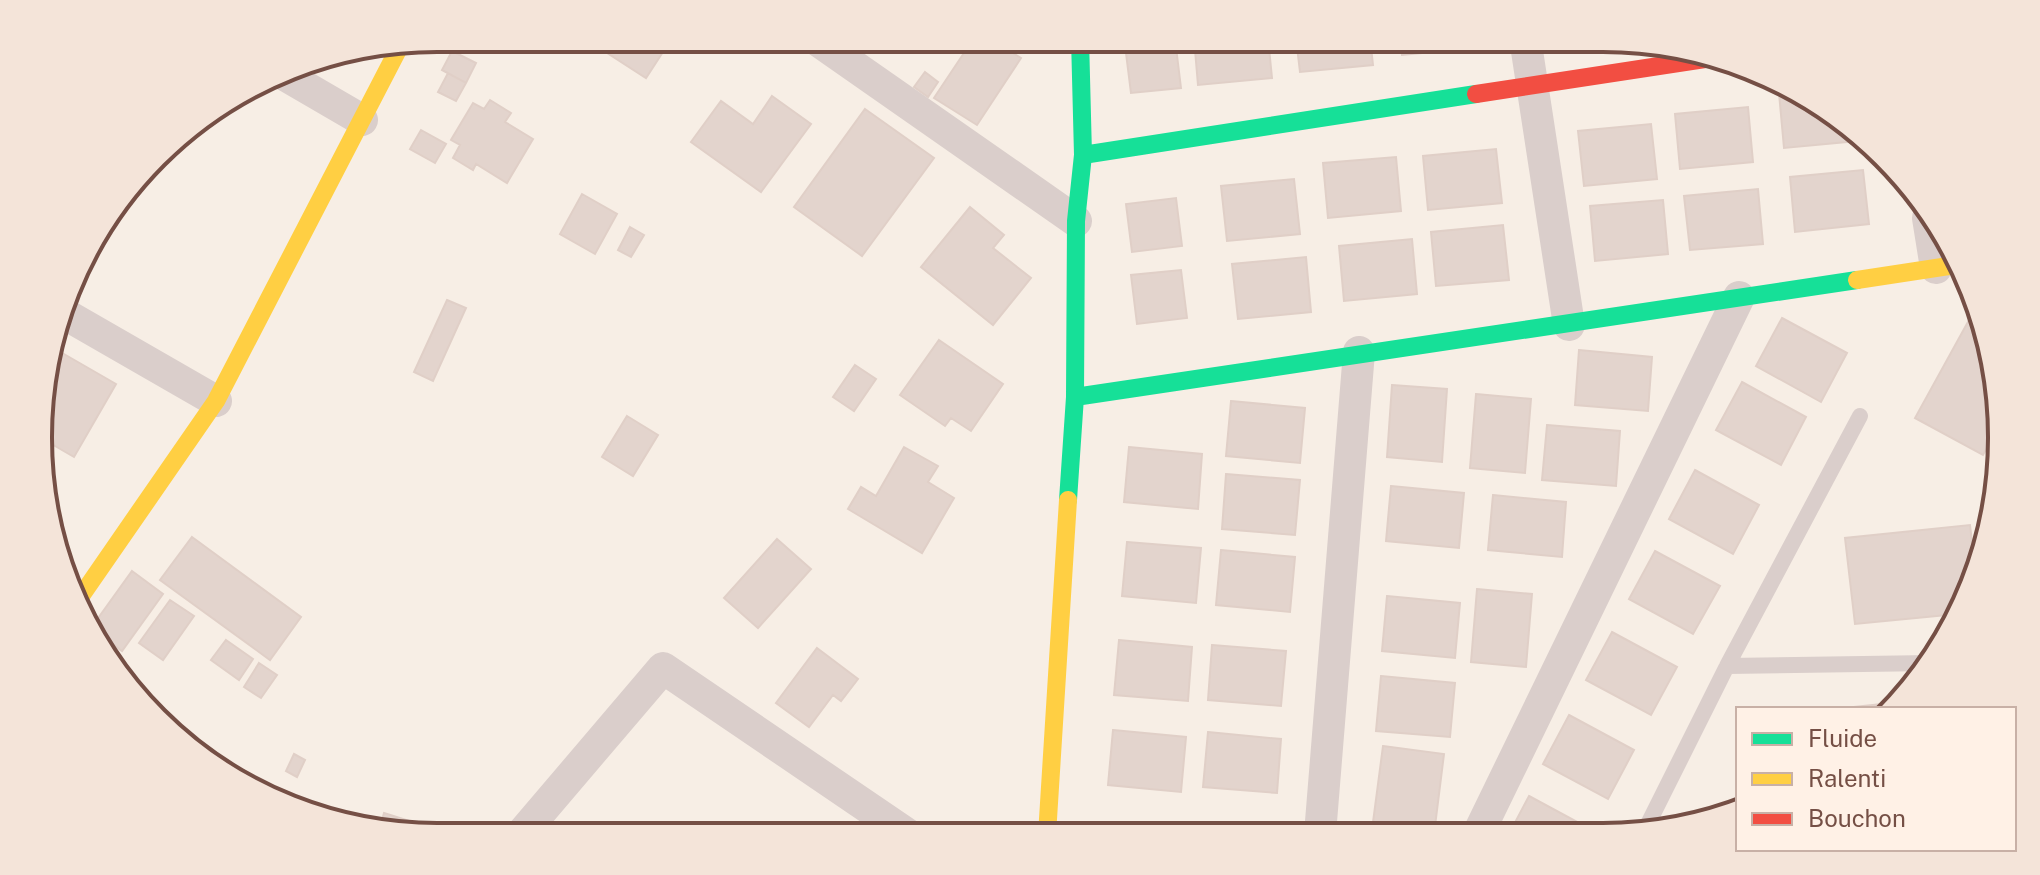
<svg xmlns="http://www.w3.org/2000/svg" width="2040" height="875" font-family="'Public Sans',sans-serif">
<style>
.building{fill:#e3d4cd;stroke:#e0cfc7;stroke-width:2}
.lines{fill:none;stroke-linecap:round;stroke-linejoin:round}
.lane{stroke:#dacecb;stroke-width:16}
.street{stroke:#dacecb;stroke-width:32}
.fast{stroke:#16e098;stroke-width:18}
.slow{stroke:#ffcf43;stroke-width:18}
.jam{stroke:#f24e42;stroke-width:18}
.rim{fill:none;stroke:#754f45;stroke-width:4}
</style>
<rect width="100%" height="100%" fill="#f7eee5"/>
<path class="building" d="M584,38h88l-26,40z
M974,38h15l32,20 -44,67 -43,-27z
M1194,38h74l4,40 -74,7z
M1296,38h74l3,27 -73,7z
M1400,38h73l1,10 -72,7z
M1175,39l6,49 -50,5 -6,-48z
M452,51l24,12 -10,20 -24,-13z
M925,72l13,10 -10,15 -14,-10z
M448,73l18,10 -10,18 -18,-9z
M1788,92l68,40 1,9 -73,7 -5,-55z
M772,96l39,28 -50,68 -70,-50 30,-41 32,23z
M490,100l21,13 -6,9 28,17 -26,44 -31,-19 -3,6 -20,-12 7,-13 -9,-5 22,-37 11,6z
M1748,107l5,55 -73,7 -5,-55z
M865,109l69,49 -72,98 -68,-49z
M1651,124l6,55 -73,7 -6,-55z
M421,130l25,14 -11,19 -25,-14z
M1496,149l6,54 -74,7 -5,-54z
M1396,157l5,54 -73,7 -5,-55z
M1863,170l6,54 -74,8 -5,-55z
M1294,179l6,55 -73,7 -6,-55z
M1758,189l5,55 -73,6 -6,-54z
M582,194l35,20 -22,40 -35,-20z
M1176,198l6,48 -50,6 -6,-48z
M1663,200l5,54 -73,7 -5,-55z
M970,207l34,28 -11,13 38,30 -38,47 -72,-58z
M1503,225l6,55 -73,6 -5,-54z
M630,227l14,8 -13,22 -13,-7z
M1412,239l5,55 -73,7 -5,-55z
M1306,257l5,55 -73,7 -6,-55z
M1181,270l6,48 -50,6 -6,-49z
M447,300l19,8 -33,73 -19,-9z
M1974,311l27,101 -1,12 -17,31 -68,-37z
M1782,318l65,35 -26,49 -65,-36z
M939,340l64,44 -32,47 -20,-13 -6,8 -45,-31z
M57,350l59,34 -42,73 -31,-18 2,-69z
M1579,350l73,7 -4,54 -73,-6z
M855,365l21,14 -22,32 -21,-14z
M1742,382l64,35 -25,48 -65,-35z
M1392,385l55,4 -5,73 -55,-5z
M1476,394l55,5 -6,74 -55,-5z
M1231,401l74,7 -5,55 -74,-7z
M627,416l31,19 -25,41 -31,-19z
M1547,425l73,6 -4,55 -74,-6z
M904,447l34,19 -10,16 26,16 -32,55 -74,-44 13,-22 15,9z
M1129,447l73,7 -4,55 -74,-7z
M1695,470l64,35 -26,49 -64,-35z
M1226,474l74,6 -5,55 -73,-6z
M42,477l9,6 -7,13 -3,-6z
M1391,486l73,7 -5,55 -73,-7z
M1493,495l73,7 -4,55 -74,-7z
M1970,525l6,52 -19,37 -102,10 -10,-86z
M192,537l109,80 -31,43 -110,-80z
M777,539l34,30 -53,59 -34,-30z
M1127,542l74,6 -5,55 -74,-7z
M1221,550l74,7 -5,55 -74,-7z
M1655,551l65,35 -27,48 -64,-35z
M132,571l31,23 -41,57 -31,-23z
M1477,589l55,5 -6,73 -55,-5z
M1387,596l73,7 -5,55 -73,-7z
M170,600l24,16 -31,44 -24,-17z
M1612,632l65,35 -26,48 -65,-35z
M226,640l27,19 -14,21 -28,-20z
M1119,640l73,7 -4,54 -74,-6z
M1212,645l74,6 -5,55 -73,-6z
M817,648l41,31 -17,22 -8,-6 -24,32 -33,-24z
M259,663l18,12 -16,23 -17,-11z
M1381,676l74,7 -5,54 -74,-6z
M1881,704l1,5h-47z
M1569,715l65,35 -26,49 -65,-35z
M1113,730l73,7 -5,55 -73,-7z
M1208,732l73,7 -4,54 -74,-6z
M1383,746l61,8 -10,80h-28l-34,-4z
M294,754l11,6 -8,17 -11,-6z
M1529,796l65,35 -1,3h-84z
M384,813l41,13 -2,9 -43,-8z
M1100,822l73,7v6h-74z
M1199,828l74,6v1h-74z"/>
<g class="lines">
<path class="lane" d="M1727,666l204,-3
M1643,834l84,-168 133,-250"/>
<path class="street" d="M814,38l262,183
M1525,38l44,287
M283,74l79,46
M1928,218l8,50
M63,313l153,88
M1320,834l39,-482
M1478,834l261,-537
M519,837l144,-169 247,168"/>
<path class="fast" d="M1083,155l393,-61
M1075,397l782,-117
M1068,500l7,-103 1,-176 7,-66 -3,-117"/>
<path class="slow" d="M1857,280l105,-16
M79,599l137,-198 185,-357
M1047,835l21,-335"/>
<path class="jam" d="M1476,94l242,-37"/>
</g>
<path d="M0 0H2040V875H0ZM437 52H1603A385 385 0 0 1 1988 437V438A385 385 0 0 1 1603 823H437A385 385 0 0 1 52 438V437A385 385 0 0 1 437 52Z" fill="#f4e4d9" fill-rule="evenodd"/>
<path class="rim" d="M437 52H1603A385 385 0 0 1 1988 437V438A385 385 0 0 1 1603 823H437A385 385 0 0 1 52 438V437A385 385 0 0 1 437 52Z"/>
<rect x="1736" y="707" width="280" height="144" fill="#fff1e6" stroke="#c8b0a6" stroke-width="2"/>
<rect x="1752" y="733" width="40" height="12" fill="#16e098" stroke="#c8b0a6" stroke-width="2"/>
<text x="1808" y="747" font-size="24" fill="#754f45">Fluide</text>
<rect x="1752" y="773" width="40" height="12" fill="#ffcf43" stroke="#c8b0a6" stroke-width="2"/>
<text x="1808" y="787" font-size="24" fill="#754f45">Ralenti</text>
<rect x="1752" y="813" width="40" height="12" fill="#f24e42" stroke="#c8b0a6" stroke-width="2"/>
<text x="1808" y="827" font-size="24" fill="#754f45">Bouchon</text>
</svg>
